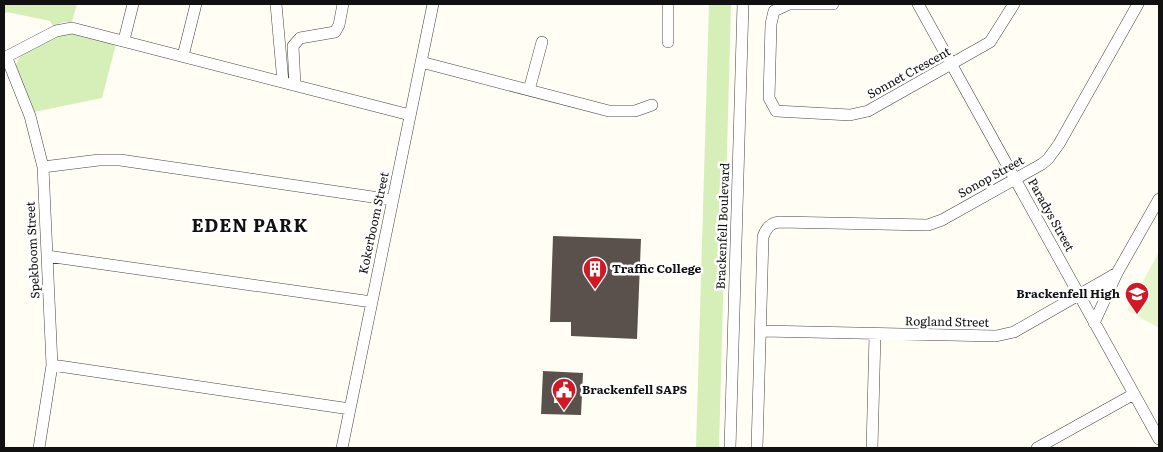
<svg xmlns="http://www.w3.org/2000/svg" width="1163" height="452" font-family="Literata,serif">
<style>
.green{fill:#d6efb9}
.pitch{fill:#e7f5cc}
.building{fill:#5b514c;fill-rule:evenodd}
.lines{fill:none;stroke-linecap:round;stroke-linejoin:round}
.minor-casing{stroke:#444;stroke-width:12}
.minor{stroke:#fff;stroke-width:11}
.labels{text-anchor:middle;stroke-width:5;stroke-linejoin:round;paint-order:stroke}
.street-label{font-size:12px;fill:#111;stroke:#fff}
.poi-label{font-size:12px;font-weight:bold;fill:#111;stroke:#fff;text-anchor:start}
.district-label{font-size:18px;font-weight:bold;letter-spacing:1px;fill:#111;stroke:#fff}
</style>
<rect width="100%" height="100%" fill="#fffdf4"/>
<path class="green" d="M4,4h73l-5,18h-8l-11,4 -3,-5 -43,-9 -3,2z
M709,4h22l-12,444h-23z
M66,32l50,12 -14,54 -68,14 -19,-46 6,-11z"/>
<path class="pitch" d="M1159,252v76l-32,-18z"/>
<path class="building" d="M553,236l88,3 -4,100 -66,-3v-14h-21z
M543,371l40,2 -2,42 -40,-1zM569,383v20h-15l1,-19z"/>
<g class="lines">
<defs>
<path id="minor" d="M276,4l7,78
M668,4v38
M833,4h-44l-15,7 -3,13 -2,74 7,13 74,4 18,-4 122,-69 24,-38
M918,4l241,435
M124,40l9,-36
M6,56l24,60 13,51 9,198 -13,83
M183,56l13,-52
M4,58l52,-27 16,-3 338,87
M421,62l188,49h26l17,-6
M295,85l-2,-39 7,-8 35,-6 4,-7 4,-21
M529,90l13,-48
M43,167l56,-7h21l273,40
M47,256l325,46
M1094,323l23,-50 42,-74
M760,331l236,5 18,-4 103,-59
M52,365l298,44
M342,448l91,-444
M730,448l13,-444
M757,448l6,-211c3,-9 7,-14 16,-15l149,3 14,-5 100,-56 6,-5 11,-15 79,-140
M872,448l3,-113
M1037,448l97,-54"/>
</defs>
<use href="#minor" class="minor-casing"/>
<use href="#minor" class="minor"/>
</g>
<defs>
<symbol id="building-pin" viewBox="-11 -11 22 30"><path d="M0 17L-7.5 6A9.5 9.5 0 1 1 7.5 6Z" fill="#d11925" stroke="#fff"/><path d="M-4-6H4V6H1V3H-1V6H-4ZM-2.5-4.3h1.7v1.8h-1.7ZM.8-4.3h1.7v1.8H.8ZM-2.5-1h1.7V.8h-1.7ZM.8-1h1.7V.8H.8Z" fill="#fff"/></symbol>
<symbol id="school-pin" viewBox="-11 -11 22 30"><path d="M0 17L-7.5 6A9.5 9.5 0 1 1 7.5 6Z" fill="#d11925" stroke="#fff"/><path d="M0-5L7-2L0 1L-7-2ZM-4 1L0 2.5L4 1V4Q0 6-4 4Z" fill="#fff"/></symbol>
<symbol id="civic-pin" viewBox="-11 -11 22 30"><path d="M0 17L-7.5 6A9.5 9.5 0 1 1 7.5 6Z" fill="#d11925" stroke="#fff"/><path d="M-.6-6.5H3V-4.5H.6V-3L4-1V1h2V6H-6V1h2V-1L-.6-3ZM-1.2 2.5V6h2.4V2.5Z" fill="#fff"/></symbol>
</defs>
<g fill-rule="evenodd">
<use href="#building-pin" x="581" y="255" width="28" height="38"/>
<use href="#school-pin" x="1123" y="280" width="28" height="38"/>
<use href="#civic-pin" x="550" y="376" width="28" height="38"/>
</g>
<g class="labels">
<g class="street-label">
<text transform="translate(909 73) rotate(-29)" y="4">Sonnet Crescent</text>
<text transform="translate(991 177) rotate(-29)" y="4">Sonop Street</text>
<text transform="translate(1051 215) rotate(61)" y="4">Paradys Street</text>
<text transform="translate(374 223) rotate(-78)" y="4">Kokerboom Street</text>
<text transform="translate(723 226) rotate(-88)" y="4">Brackenfell Boulevard</text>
<text transform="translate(33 250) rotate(-93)" y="4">Spekboom Street</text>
<text transform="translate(947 322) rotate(1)" y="4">Rogland Street</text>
</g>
<g class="poi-label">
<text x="612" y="273">Traffic College</text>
<text x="1120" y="298" text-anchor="end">Brackenfell High</text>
<text x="582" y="394">Brackenfell SAPS</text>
</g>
<g class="district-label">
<text x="250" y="232">EDEN PARK</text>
</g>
</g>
<rect width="1163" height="452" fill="none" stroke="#111111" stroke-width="10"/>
</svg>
